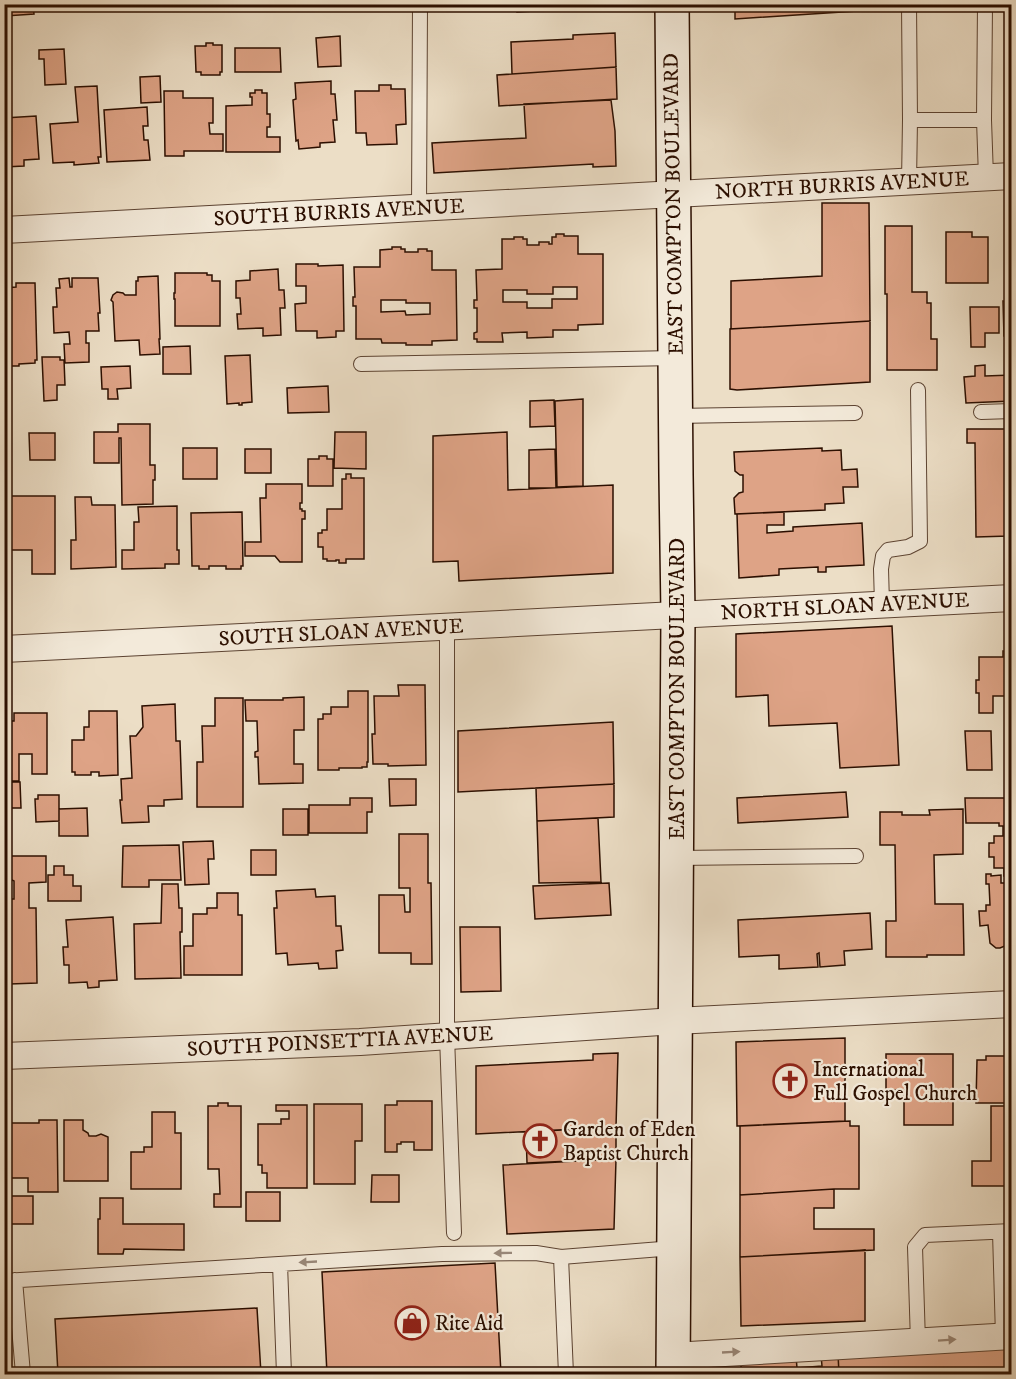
<svg xmlns="http://www.w3.org/2000/svg" width="1016" height="1379" font-family="'IM FELL DW Pica',serif">
<style>
.building{fill:#dea386;stroke:#2c0f00;stroke-width:1.5;fill-rule:evenodd}
.lines{fill:none;stroke-linecap:round;stroke-linejoin:round}
.lane-casing{stroke:#5c4332;stroke-width:16}
.street-casing{stroke:#5c4332;stroke-width:28}
.secondary-casing{stroke:#2c0f00;stroke-width:36}
.lane{stroke:#f3eada;stroke-width:14}
.street{stroke:#f3eada;stroke-width:26}
.secondary{stroke:#f3eada;stroke-width:33}
.oneway{fill:#998778}
.labels{text-anchor:middle;stroke-width:4.5;stroke-linejoin:round;paint-order:stroke}
.street-label{font-size:21px;fill:#2c0f00;stroke:#f3eada}
.poi-label{font-size:21px;fill:#2c0f00;stroke:#f3eada;text-anchor:start}
</style>
<rect width="100%" height="100%" fill="#ecdec6"/>
<filter id="stains"><feTurbulence type="fractalNoise" baseFrequency=".00333" numOctaves="4"/><feColorMatrix values="0 0 0 0 .2 0 0 0 0 .09 0 0 0 0 .02 0 0 0 .5 -.17"/></filter>
<radialGradient id="worn" r=".72"><stop offset=".6" stop-color="#630" stop-opacity="0"/><stop offset="1" stop-color="#630" stop-opacity=".3"/></radialGradient>
<path class="building" d="M5,4h28l1,10 -29,2z
M512,4h102v3l-97,5v-3h-5z
M735,4h122v7l-122,8z
M615,33l1,34 -104,7 -1,-32 62,-3v-4z
M340,36l1,30 -23,1 -2,-29z
M206,43h7v2h9v27h-2v3h-19v-3h-5l-1,-26h11z
M235,48h45l1,24h-46z
M64,49l2,35 -21,1 -1,-26h-5v-9z
M616,67l1,32 -118,7 -2,-31z
M160,76l1,26 -20,1 -1,-26z
M331,81v13h4l2,26h-4l2,22 -15,1v4l-21,2 -1,-9 -2,1 -3,-41 3,-1 -1,-16z
M379,85h12v4h14l1,35 -10,1 1,19 -30,1 -1,-12h-10l-1,-42h24z
M97,86l4,71h-3l1,6 -25,2v-3l-21,1 -3,-39 28,-2 -3,-35z
M255,90h7v3h5v21h3v13h-3v10h13v15h-54v-46l26,-1v-8h-2v-4h5z
M164,91h19v7h30v25h-4l1,11h13v17h-39v5h-19z
M611,100l4,31 1,35 -23,1v-3l-159,9 -2,-30 94,-5 -2,-34z
M147,107l1,19h-5l1,14h4l2,20 -43,2 -3,-52z
M36,116l3,43 -15,1v6l-20,1v-49z
M822,203h47l1,118 -139,8v-48l91,-5z
M885,226h27v66h15v11h4v36h6v31h-50v-76h-2z
M946,232h26v5h16v46h-42z
M1005,232h7v104h-8l-1,-35h3z
M556,234h8v2h14v18h25v70l-25,1v5h-25v7l-26,1v-6l-25,1 1,9h-26v-3h-3v-6l3,-1v-24h-3v-8h3l-1,-30 26,-1v-30h12v-2h9v2h4v6h12v-3h10v2h3v-7h4zM553,287h24v12h-25v9h-25v-6h-24v-12h24v4h26z
M392,247h9v2h4v3h13v-3h9v2h5v19h24l1,70 -25,1v4h-26v-2h-24l-1,-4h-25v-33h-3v-9h2l-1,-30h26v-17l12,-1zM381,300h25v3h24v11l-24,1 -1,-4 -24,1z
M296,264h22v2l25,-1 1,66h-8v6l-19,1v-7h-21l-1,-27 11,-1v-17h-10z
M278,269l1,21h5l1,18h-5l1,27 -18,1v-8l-25,1 -1,-15h4l-1,-16h-4v-17l14,-1v-9z
M175,273h32v2h5v6h8v45h-45v-27h-1v-6h1z
M158,276l2,63h-1l1,15 -20,1 -1,-15 -24,1 -2,-39 -2,-2 2,-5 4,-3 6,1 2,2h11v-14h2v-4z
M69,278l1,9h2v-9h26l2,35h-2l1,18h-13v12h3v19l-24,1 -1,-19h6l-1,-12 -15,1 -1,-26h4l-1,-19h4l-1,-9z
M16,283h19l2,77h-2v3l-16,1v2h-15v-78l12,-1z
M970,307h29v26h-14v14h-14z
M870,321v61l-133,8 -7,-1v-60z
M190,346l1,28h-28v-27z
M250,355l2,47 -10,1v2h-3v-2l-12,1 -2,-48z
M42,357h18v3h4l1,25h-8v15l-13,1z
M985,365v11l27,-1v26l-46,2 -2,-26 11,-1v-10z
M130,366l1,22 -14,1 1,10h-10v-10h-6l-1,-22z
M328,386l1,26 -41,1 -1,-25z
M583,399v87l-26,1 -2,-86z
M554,400l1,26 -25,1v-26z
M118,424h32v41h5v15h-2v24l-31,1 -1,-67h-2v25h-25v-31h24z
M967,429h41v18h4v70h-3v19l-33,1 -1,-94h-8z
M335,432h31v37l-32,-1z
M507,432l1,58 105,-5v88l-154,8 -1,-20 -25,1v-126z
M29,433h26v27h-25z
M183,448h34v31h-34z
M822,448v3l19,-1 1,20 15,-1 1,18h-15l1,16 -19,1v6l-90,4 -1,-16 5,-5 4,-1v-17h-3l-5,-4 -1,-19z
M245,449h26v24h-26z
M555,449l1,39h-27v-38z
M319,456h8v3h6v27h-25v-27h11z
M346,474h5v4h13v81h-18v4h-7v-3h-3v1h-9v-2h-4v-12h-5v-14h4v-3h5v-21h15v-30h4z
M266,484h36v19h-2v6h2v2h3v8h-3v43h-22l-5,-6h-30v-14h16l-1,-44h6z
M9,496h46v78h-23v-24h-25v-49h2z
M75,497h16l1,8h23l1,62 -45,2v-29h5z
M177,506v44h2v14h-14v4l-43,1v-19h12v-28h5l-1,-15z
M242,512l1,54h-2v3h-15v-3h-17v3h-10v-3h-7l-1,-53z
M784,512v13h-17v8l26,-2v-4l69,-4 2,42 -38,2v5h-8v-5l-39,2v6l-40,3 -2,-64z
M892,626l7,139 -59,3 -3,-45 -68,3 -1,-31 -32,2v-63z
M1003,651h9v45h-19v17h-14v-20h-3v-13h3v-23h24z
M398,685h27l1,80 -38,1v-2h-15l-1,-30h3l-1,-38h25z
M348,691h20v71h-1v5h-5v1h-23v2h-21v-51h5v-5h8v-7h17z
M304,697v33h-10v34h9v19l-44,1 -1,-27h-3v-5l3,-1 -1,-30h-11l-1,-21h38v-2z
M215,698h28v109h-46v-45h6l-1,-36h13z
M175,704l1,37h4l2,58 -18,1v6h-16l1,16 -27,1 -2,-23h2l-1,-21 11,-1 -2,-42h6l7,-9 -1,-21z
M89,711h28l1,64 -19,1v-4h-8v3h-16v-3h-3v-32h12v-13h5z
M14,713h33v61h-15v-20h-13v27h-15v-60h10z
M613,722l1,62 -156,8v-61z
M965,731h26l1,39h-25z
M389,779h27v26l-26,1z
M4,782h16l1,26h-17z
M614,784v33l-77,4 -1,-33z
M846,792l2,25 -110,6 -1,-25z
M38,795h21v26l-23,1 -1,-23h3z
M350,798h22v14h-5v21h-58v-28h41z
M965,798h43v2h4v76h-8v-8h-10v-11h-5v-14h5v-7h9v-10h-4v-3h-33z
M87,808l1,28h-29v-27z
M283,809h25v26h-25z
M963,809v45l-29,1 1,49h28l1,51h-37v2h-41v-36h10l-1,-76h-15v-33h22v3h28l-1,-5z
M598,818l3,64 -62,1 -2,-62z
M399,834h29v49h3l1,81h-21v-11h-32v-58h25l1,17h5v-24h-11z
M213,841l1,18h-6l1,25 -24,1 -2,-43z
M179,845l2,35h-32v7h-27l1,-41z
M251,850h25v25h-25z
M4,856h42v26l-17,1v25h7l1,75 -27,1v-5l-6,1v-77l1,-4h9v-18l-10,-5z
M54,866h10v9h9v11h8v15h-33v-26h6z
M986,874h5v2l10,-1v8h11v53l-2,-1 -4,2 1,6 -2,3 -5,2h-4l-6,-5 -2,-18 -8,1 -1,-15h7v-6h4l-1,-21h-3z
M609,883l2,32 -76,4 -2,-33z
M162,884h16l1,24h3v24h-2l1,46 -46,1 -1,-55 27,-1z
M315,889l1,8 19,-1 1,30h5l2,24 -7,1 1,17 -18,1 -1,-6 -30,2 -1,-12 -11,1 -2,-46h3l-1,-17z
M217,893h21v22h4v60h-58v-29h9v-32h14v-6h10z
M870,913l2,36 -28,2 1,14 -25,2 -1,-14 -2,1 1,13 -39,2v-14l-40,2 -1,-37z
M113,917l4,63 -18,1v6l-11,1 -1,-6 -18,1v-18h-5l-1,-18h5l-2,-27z
M460,927h40l1,64 -40,1z
M845,1038v83l-108,5 -1,-84z
M618,1053l-2,74 -140,7v-68l117,-6v-6z
M886,1054h67v71h-49v-35h-18z
M986,1056h26v47h-36l1,-43h9z
M397,1101h35v49h-18v-8h-13v2h-4v8h-12v-47h12z
M218,1103h10v3h13v101h-27v-13h6l-1,-25h-11v-63h10z
M314,1104h48v37h-7v43h-41z
M276,1105h31v83h-40v-15h-5v-8h-4v-41h23v-5h8v-8h-13z
M991,1106h21v80h-40v-25h19z
M152,1112h23v21h6v56h-50v-37h13v-5h8z
M39,1120h18l1,72h-30v-14h-21l-1,-55h33z
M64,1120h19v10l5,3 1,3h7l5,-2 7,3v44h-44z
M850,1121v5h9v63h-25l-94,6v-69z
M616,1127v32l-89,4 -1,-31z
M616,1159l-2,70 -107,5 -4,-69z
M372,1175h27v27h-28z
M834,1189v19h-20v21h60v21l-134,7v-62z
M246,1192h34v29h-34z
M4,1196h29v28h-29z
M100,1198h23v26h61v26l-60,-1 -1,5h-25v-35h2z
M865,1250v71l-124,5 -1,-69z
M495,1263l6,111h-174l-5,-102z
M257,1308l4,66h-203l-3,-55z
M1012,1345v29h-173l-1,-20z
M838,1354l1,20h-98v-15l55,-3 1,12 25,-2 -1,-11z"/>
<g class="lines">
<defs>
<path id="lane" d="M909,4l1,116h74
M985,4l-1,116 2,57
M909,182l1,-62
M419,208l1,-204
M361,364l314,-6
M981,412l31,-1
M675,416l180,-3
M882,604l-1,-35 2,-13 5,-6 20,-3 12,-6 -2,-151
M447,627v409l7,197
M677,858l179,-2
M1000,1232l3,104
M280,1264l4,110
M15,1280l8,94
M4,1281l438,-27 94,-1 25,4
M918,1342l-3,-95 10,-12 87,-4
M566,1374l-5,-117 113,-9"/>
<path id="street" d="M4,230l1008,-54
M4,649l1008,-51
M4,1056l356,-14 315,-21 337,-17
M673,1356l339,-20"/>
<path id="secondary" d="M672,4l4,471 2,140 -5,759"/>
</defs>
<use href="#lane" class="lane-casing"/>
<use href="#street" class="street-casing"/>
<use href="#secondary" class="secondary-casing"/>
<use href="#lane" class="lane"/>
<use href="#street" class="street"/>
<use href="#secondary" class="secondary"/>
</g>
<defs><path id="oneway-solid" d="M-6-.8H1V-3.2L6.5 0L1 3.2V.8H-6Z" transform="scale(1.5)"/></defs>
<g class="oneway">
<use href="#oneway-solid" transform="translate(503 1253) rotate(179)"/>
<use href="#oneway-solid" transform="translate(308 1262) rotate(177)"/>
<use href="#oneway-solid" transform="translate(947 1340) rotate(-4)"/>
<use href="#oneway-solid" transform="translate(731 1352) rotate(-3)"/>
</g>
<defs>
<symbol id="church-ring" viewBox="-11 -11 22 22"><circle r="9.5" fill="#f3eada" stroke="#8f2418" stroke-width="1.5"/><path d="M-1.2-6h2.4v3.5h3.3v2.4h-3.3V6h-2.4V-.1h-3.3v-2.4h3.3Z" fill="#8f2418"/></symbol>
<symbol id="shop-ring" viewBox="-11 -11 22 22"><circle r="9.5" fill="#f3eada" stroke="#8f2418" stroke-width="1.5"/><path d="M-5-2.5h2.3a2.7 3.5 0 0 1 5.4 0H5L5.5 6h-11ZM-1.5-2.5h3a1.5 2.3 0 0 0-3 0Z" fill="#8f2418"/></symbol>
</defs>
<g fill-rule="evenodd">
<use href="#church-ring" x="771" y="1062" width="38" height="38"/>
<use href="#church-ring" x="521" y="1122" width="38" height="38"/>
<use href="#shop-ring" x="393" y="1304" width="38" height="38"/>
</g>
<g class="labels">
<g class="street-label">
<text transform="translate(842 185) rotate(-3)" y="7">NORTH BURRIS AVENUE</text>
<text transform="translate(673 204) rotate(-91)" y="7">EAST COMPTON BOULEVARD</text>
<text transform="translate(339 212) rotate(-3)" y="7">SOUTH BURRIS AVENUE</text>
<text transform="translate(845 606) rotate(-3)" y="7">NORTH SLOAN AVENUE</text>
<text transform="translate(341 632) rotate(-3)" y="7">SOUTH SLOAN AVENUE</text>
<text transform="translate(677 689) rotate(-90)" y="7">EAST COMPTON BOULEVARD</text>
<text transform="translate(340 1041) rotate(-3)" y="7">SOUTH POINSETTIA AVENUE</text>
</g>
<g class="poi-label">
<text x="813" y="1076">International<tspan x="813" dy="24">Full Gospel Church</tspan></text>
<text x="563" y="1136">Garden of Eden<tspan x="563" dy="24">Baptist Church</tspan></text>
<text x="435" y="1330">Rite Aid</text>
</g>
</g>
<rect width="1016" height="1379" fill="none" stroke="#ecdec6" stroke-width="24"/>
<rect x="6" y="6" width="1004" height="1367" fill="none" stroke="#2c0f00" stroke-width="3"/>
<rect x="12" y="12" width="992" height="1355" fill="none" stroke="#2c0f00" stroke-width="1.5"/>
<rect width="100%" height="100%" filter="url(#stains)"/>
<rect width="100%" height="100%" fill="url(#worn)"/>
</svg>
